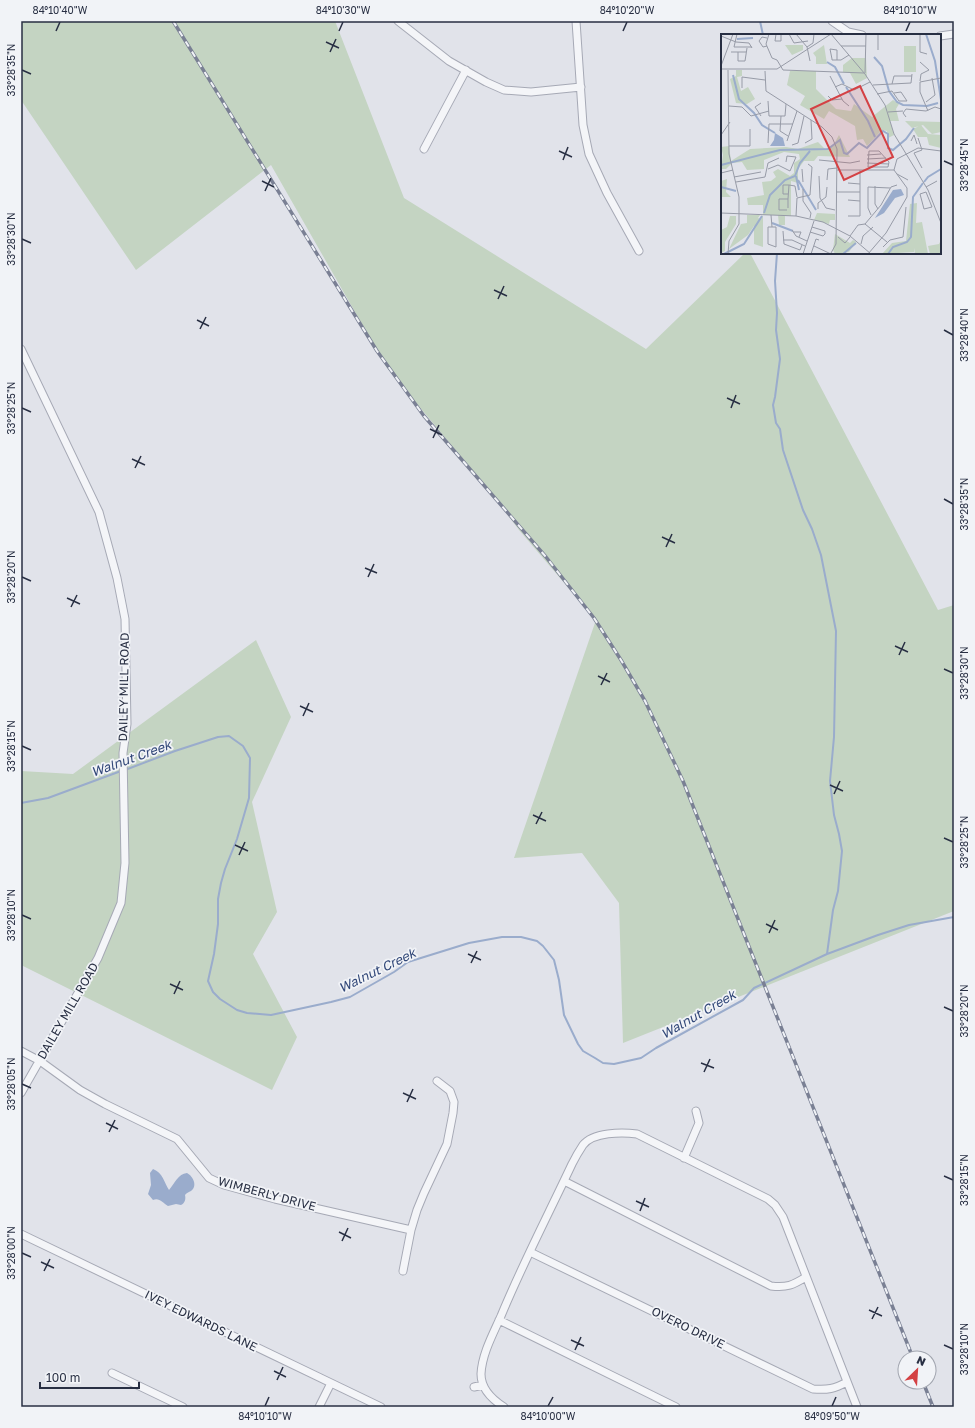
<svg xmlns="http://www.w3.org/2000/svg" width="975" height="1428" font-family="'Golos Text',sans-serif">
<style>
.green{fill:#c4d4c2}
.water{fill:#9aaccc}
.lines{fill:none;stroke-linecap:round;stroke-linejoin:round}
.stream{stroke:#9aaccc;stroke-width:2}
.minor-casing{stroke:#a6a9b5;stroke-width:9}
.minor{stroke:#f4f5f8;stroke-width:7}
.rail-casing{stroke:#7a8094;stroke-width:3.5}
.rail{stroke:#f1f3f7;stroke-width:2;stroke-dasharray:6;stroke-linecap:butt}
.ticks{fill:none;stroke:#282f43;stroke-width:1.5}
.labels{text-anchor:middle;stroke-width:3.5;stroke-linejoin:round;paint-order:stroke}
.street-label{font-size:12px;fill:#282f43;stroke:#f1f3f7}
.water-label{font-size:13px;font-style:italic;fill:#314778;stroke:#f1f3f7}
.inset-river{fill:none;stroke:#9aaccc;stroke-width:2}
.inset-road{fill:none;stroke:#979ba7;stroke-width:1}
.view{fill:#d44144;fill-opacity:0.15;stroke:#d44144;stroke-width:2}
.inset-edge{fill:none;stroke:#282f43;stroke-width:2}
.neatline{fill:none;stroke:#282f43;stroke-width:1.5}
.ticks-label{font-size:10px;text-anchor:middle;fill:#282f43}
</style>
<rect width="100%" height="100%" fill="#e1e3ea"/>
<path class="green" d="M21,21h314l69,177 242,151 99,-96h5l188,357 16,-5v306l-331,132 -4,-140 -37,-50 -68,5 82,-238 -77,-90 -27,-36 -105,-126 -116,-203 -135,105 -115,-170z
M256,640l35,77 -39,85 25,110 -24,42 44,83 -25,53 -251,-125v-194l52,3z"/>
<path class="water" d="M153,1169c10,4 11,13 16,21 6,-7 9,-16 18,-17 6,3 11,13 4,18 -2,1 -5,2 -6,4 1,4 0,8 -4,10l-5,-1 -8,2c-5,-3 -9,-9 -15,-6l-5,-6 3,-9 -1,-12z"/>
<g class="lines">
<path class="stream" d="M760,21l3,14
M777,253l-2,28 2,32 -1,17 4,29 -5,38 -2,8 3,18 4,6 3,21 20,60 9,19 9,26 15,76 -2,106 -4,44 4,34 5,19 3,17 -4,40 -5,19 -6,44
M125,770l50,-19 43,-14 11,-1 14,10 7,12 -1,40 -12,41 -12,30 -4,14 -3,16v25l-4,30 -6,27 5,11 7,7 17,11 10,3 24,2 60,-13 19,-5 44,-25 14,-10 61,-19 33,-6h19l16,4 6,5 11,14 5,20 5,35 14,29 5,7 12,7 8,5 11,1 27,-6 15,-10 87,-48 11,-12 73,-34 51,-19 31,-10 45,-8
M21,803l27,-5 73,-27"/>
<defs>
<path id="minor" d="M398,21l51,40 37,21 18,8 27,2 50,-5
M576,21l7,104 6,29 18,39 32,58
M832,21l16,11 14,3
M940,36l14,-2
M424,149l42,-79
M21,349l78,163 18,66 8,41 2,105 -4,29 2,110 -4,40 -23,55 -77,135
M21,1051l19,10 40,29 25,14 72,35 32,39 15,7 51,14 136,31
M684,1158l15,-35 -3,-12
M564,1181l207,105c16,2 22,-1 35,-9
M21,1234l360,173
M530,1252l283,137c15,1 21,0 34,-7
M403,1271l8,-41 6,-20 7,-17 23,-49 6,-31 1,-11 -4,-11 -13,-10
M499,1320l177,87
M112,1373l71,34
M474,1387l9,-2
M319,1407l12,-24
M504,1407c-11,-7 -23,-18 -23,-33 1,-20 12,-40 20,-58 21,-51 47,-101 71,-152 3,-6 7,-13 11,-19 10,-13 39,-13 54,-11l131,65 7,6 8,12 74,190"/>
</defs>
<use href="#minor" class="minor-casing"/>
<use href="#minor" class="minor"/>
<defs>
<path id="rail" d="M173,21l204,330 47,65 122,141 48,61 27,42 24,41 38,80 230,577
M923,1382l10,25"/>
</defs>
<use href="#rail" class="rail-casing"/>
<use href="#rail" class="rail"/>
</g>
<path class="ticks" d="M56,31l4,-9M339,31l4,-9M623,31l4,-9M906,31l4,-9M326,42l13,6M330,52l6,-13M22,70l9,4M559,151l13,6M563,160l5,-13M944,161l9,4M262,181l12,6M265,191l6,-13M22,239l9,4M494,290l13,6M498,299l6,-13M197,320l12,6M200,329l6,-12M944,330l9,5M727,398l13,6M22,408l9,4M731,408l5,-13M430,429l12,6M433,438l6,-13M132,459l13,6M135,468l6,-12M944,499l9,5M662,537l13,6M666,547l6,-13M365,568l12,5M22,577l9,4M368,577l6,-13M67,598l13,6M71,607l6,-12M895,646l13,6M899,655l6,-13M944,669l9,4M598,676l12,6M601,685l6,-12M300,706l13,6M303,716l6,-13M22,746l9,4M830,785l13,6M834,794l6,-13M533,815l13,6M536,824l6,-12M944,838l9,4M235,845l13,6M239,855l6,-13M22,915l9,4M766,924l12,6M769,933l6,-13M468,954l13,6M471,963l6,-12M170,984l13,6M174,994l6,-13M944,1007l9,4M701,1063l13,5M704,1072l6,-13M22,1084l9,4M403,1093l13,6M407,1102l6,-13M106,1123l12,6M109,1132l6,-12M944,1176l9,4M636,1201l13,6M640,1211l5,-13M339,1232l12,6M342,1241l6,-13M22,1253l9,4M41,1262l13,6M44,1271l6,-12M869,1310l13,6M872,1319l6,-12M571,1340l13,6M944,1345l9,4M575,1350l6,-13M274,1371l12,6M277,1380l6,-13M265,1406l4,-9M548,1406l5,-9M832,1406l4,-9"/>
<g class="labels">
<g class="street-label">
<text transform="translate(124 687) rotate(-89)" y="4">DAILEY MILL ROAD</text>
<text transform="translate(68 1011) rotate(-60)" y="4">DAILEY MILL ROAD</text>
<text transform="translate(267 1194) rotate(15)" y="4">WIMBERLY DRIVE</text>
<text transform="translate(201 1321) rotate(26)" y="4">IVEY EDWARDS LANE</text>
<text transform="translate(688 1328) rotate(26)" y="4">OVERO DRIVE</text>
</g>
<g class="water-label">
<text transform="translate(131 758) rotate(-20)" y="5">Walnut Creek</text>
<text transform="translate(377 970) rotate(-26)" y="5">Walnut Creek</text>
<text transform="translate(698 1014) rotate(-30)" y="5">Walnut Creek</text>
</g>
</g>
<g transform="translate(721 34)">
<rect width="220" height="220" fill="#e1e3ea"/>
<path d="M64,11h18v5l-11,5zM103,11l3,19h-11v-7l-3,-4zM183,12h12v26h-12zM131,24h14l1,20 -11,6 -6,-11 -7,-1v-7zM15,36h6v6l-5,1 4,14 7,-4 7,12 -8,5 -11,-1 -6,-24 6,-3zM69,37h26v18l20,20 15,2 3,-7 18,13 21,-17 6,4 -3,5 3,12h-9l4,14 -6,3 -1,-7 -5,-1 -15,16 -4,-7 -6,1 -2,-14 -26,-15 -5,8 -24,-14 5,-9 -18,-11zM184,87l36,1v10l-9,2 -9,-9 -11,3zM200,91l7,9 13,1v13l-12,-3 -2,-8h-9l-5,-8zM118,101l11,22 -32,-1 -4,5h-10l-6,8v14l-7,-2v35h-6v9h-6l-1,-10h-15v32l-9,-3v-18l-6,9 -19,14 12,-25 6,-1v-8h13l-2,3 3,1 2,-4v-10h-15l-1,-7 17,-3 -2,-13 9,-1 5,-4 -3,-5 5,-3 12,7 4,-3v-10l6,-4 -1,-5 -15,-2 -20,8v9l-17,1 -5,-8 -10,1 -6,6h-5l2,-14 -2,-8 8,-1 2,15 19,-12 36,-2 12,2 20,-7 7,7 8,-3zM6,145l-1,13 5,5h-10v-16zM196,169l-1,20 6,-1 6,32h-13l-1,-6v4l-32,2 10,-11 14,-2 4,-37zM96,179l18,1v6h-5l-1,4 -15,-4zM9,182h6v8l-11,18v9l-4,2v-23l6,-3zM114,200l15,9 3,-3 3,2 -7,10 -14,2 -2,-4zM220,206l-1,14h-10l-2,-8 11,-2z" fill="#c4d4c2"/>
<path d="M54,99l8,5 2,8h-15l4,-6zM180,155l3,6 -9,3 -11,15 -9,5 18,-28z" fill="#9aaccc"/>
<path class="inset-river" d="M205,0l9,27 6,39M16,5l16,-1M153,23l8,9 7,25 8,11 6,3 24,1 11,-3M106,28l8,5 9,17M12,41l6,24 15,14 8,12 13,8M125,53l22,34 7,16M0,131l59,-15 48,-1 12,-9 4,13 3,1 12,-11 8,5 16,-17 5,3v14l5,2 13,-11 8,-11M75,142l3,14M77,146l18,30M203,148l4,-5 13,-8M0,153l15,4M43,179l6,-18 15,-15 10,-4 5,-13 10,-12M51,189l21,8M3,220l20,-10 18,-28M122,220l13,-11M167,220l5,-7 14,-5 4,-5 2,-40 10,-14"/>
<path class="inset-road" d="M16,0l-3,13h18M48,0l-3,10 6,14 5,2 6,10 81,3M55,0l-1,7h6v-7M68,0l5,9 14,-2M75,0l11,13 3,14M110,0l34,40 20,31 9,29 34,56 13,33M199,0v18l7,2M0,2l15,6 13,1 3,5M46,4l-5,-1 -3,4 4,6 4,-1M120,12h25M86,13l6,-4 1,-9M157,16v-16M10,18h15M17,18v9h7l2,-13M116,26v-10l-7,-1 2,10v1h9l8,-5M199,28l9,8 -8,4 -1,7M0,32l12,-32M0,35h56l54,-35M7,36l1,84 10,43v27l-10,17 -1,13M44,37l1,20 56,36 10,10 5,12 -1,95 -5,9M144,39l1,-39M109,42l13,25 6,5M171,50l2,-8h18M152,51l38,-2 1,-9M114,53l7,-3 12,6 16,-8M21,54v-11l23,3M156,60l15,-3 7,10h8l-6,-9 -7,1M107,62l4,4 10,-1M47,67l1,15h16l1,-12M205,68l9,-7 -3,-17M8,72l13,1 9,9 18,-5M207,77l-8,-19v-10l21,-4M167,78l15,-1M40,82l-6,-9 6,-4M60,82l-1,15 8,5M185,83l-3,-4 3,-4 20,2 9,-4 6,2M0,101l9,-13M197,104l4,12 -8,3 8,15M66,107l10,-30M190,107l3,-6 3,9M47,109l1,-19h24M84,109l7,-4 -1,-19M71,111l6,-2 6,-27M8,112h21v-17M148,117h10l10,11 -1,5h-20zM146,121l14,-1M146,125l19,-1M98,126l31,3 10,-2M146,129l22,1M47,135l10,-4 12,6 6,-14 -9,-1 -1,6M81,135l1,13M116,136h57M0,139l12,-3M176,140l11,6M98,142l1,22 6,10 9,2M13,143l27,-5M106,146l1,-11 9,-1M15,148l29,-5 3,-14 11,-5M127,149l12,1M62,151h6l-1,14M62,151v9h5M68,151l6,1 2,11M154,152v18l3,5M205,153l11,-6M82,155v12l8,12 -1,5M115,158h24M205,158l6,15 -8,2 -4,-15zM127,166l12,1M97,175v-6l8,-6 1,-10M66,176h-8v-11h9v9M0,179l75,3 27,6 27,14 21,18M50,181l1,12M150,181l-3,-7v-21l22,1M75,182l1,-18 13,-3 2,-28 -4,-3M127,182h12v-46M144,190l16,-19 10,-18 6,-2M47,193h8v20l-8,-3zM71,196l4,6 11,5M62,197l1,13 16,6 2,-5M72,198h8l-2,5M89,198l13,4 2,-2v-3l-13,-4M129,202l8,-11 7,-1 22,18M117,203l7,6 5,-6M62,206h9l13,6M140,210l2,-8 10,-9M93,212l17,8M162,213l7,-7 13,-3 3,-30M82,220l11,-33M90,220l5,-15 3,1M147,220l18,-21 21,-36v-9l-13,-18 3,-11 21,-11 23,3"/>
<path class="view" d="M139,52l33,71 -49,23 -33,-71z"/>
<rect width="220" height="220" class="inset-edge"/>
</g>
<rect width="975" height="1428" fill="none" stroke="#f1f3f7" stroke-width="44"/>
<g transform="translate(917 1370) rotate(25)"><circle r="19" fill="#f1f3f7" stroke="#a1a5af"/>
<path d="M0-3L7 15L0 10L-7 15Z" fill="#d44144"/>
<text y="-6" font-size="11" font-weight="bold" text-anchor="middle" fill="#282f43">N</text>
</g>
<path d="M40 1382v6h99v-6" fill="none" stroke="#282f43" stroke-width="2"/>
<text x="46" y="1382" font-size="12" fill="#282f43" stroke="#f1f3f7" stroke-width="3" paint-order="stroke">100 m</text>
<rect x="22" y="22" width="931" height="1384" class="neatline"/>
<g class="ticks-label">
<text x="60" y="14">84°10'40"W</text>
<text x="343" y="14">84°10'30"W</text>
<text x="627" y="14">84°10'20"W</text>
<text x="910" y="14">84°10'10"W</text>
<text transform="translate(11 70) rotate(-90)" y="4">33°28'35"N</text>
<text transform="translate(964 165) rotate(-90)" y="4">33°28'45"N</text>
<text transform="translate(11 239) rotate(-90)" y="4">33°28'30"N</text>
<text transform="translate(964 335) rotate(-90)" y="4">33°28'40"N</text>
<text transform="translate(11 408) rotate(-90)" y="4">33°28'25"N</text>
<text transform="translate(964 504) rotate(-90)" y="4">33°28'35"N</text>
<text transform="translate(11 577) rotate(-90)" y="4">33°28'20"N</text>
<text transform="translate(964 673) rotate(-90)" y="4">33°28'30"N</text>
<text transform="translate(11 746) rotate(-90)" y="4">33°28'15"N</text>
<text transform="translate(964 842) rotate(-90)" y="4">33°28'25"N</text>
<text transform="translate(11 915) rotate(-90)" y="4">33°28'10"N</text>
<text transform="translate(964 1011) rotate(-90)" y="4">33°28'20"N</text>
<text transform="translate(11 1084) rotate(-90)" y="4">33°28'05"N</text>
<text transform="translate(964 1180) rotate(-90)" y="4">33°28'15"N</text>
<text transform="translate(11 1253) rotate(-90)" y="4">33°28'00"N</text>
<text transform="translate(964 1349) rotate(-90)" y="4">33°28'10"N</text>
<text x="265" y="1420">84°10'10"W</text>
<text x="548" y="1420">84°10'00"W</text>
<text x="832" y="1420">84°09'50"W</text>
</g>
</svg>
